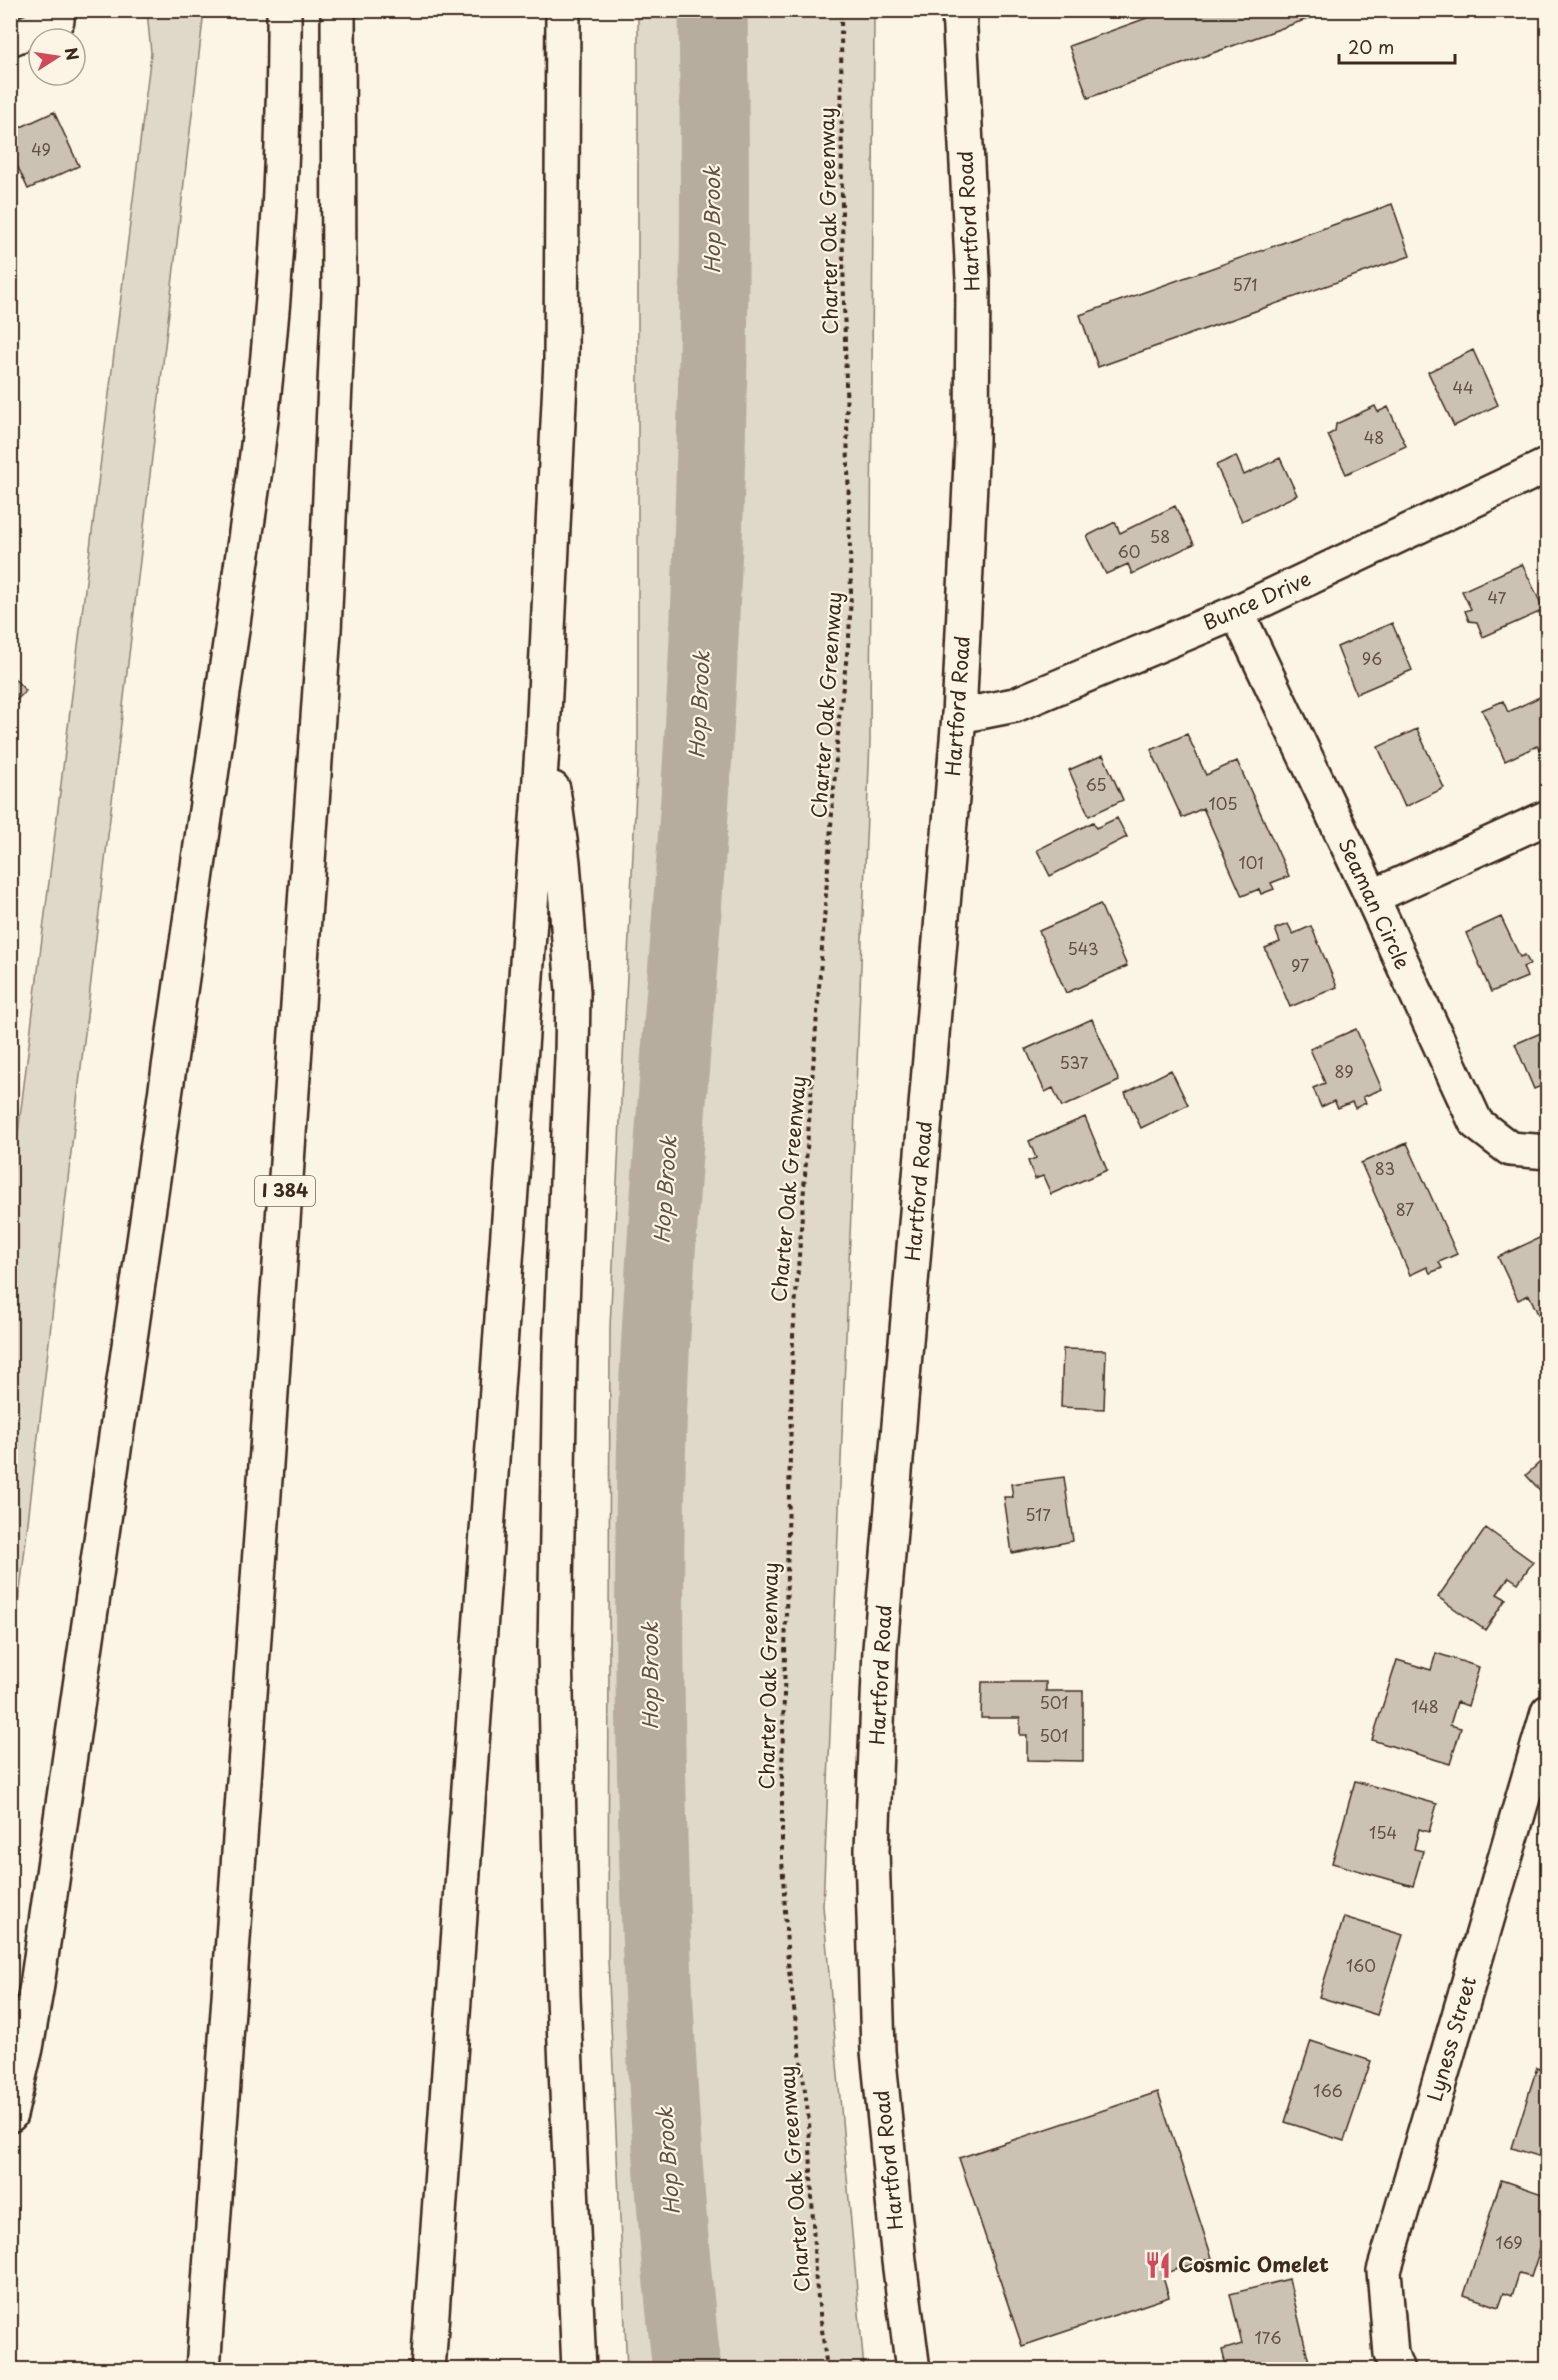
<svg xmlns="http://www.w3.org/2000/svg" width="1558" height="2380" font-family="'Playpen Sans',sans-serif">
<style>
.green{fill:#e0d8c8;stroke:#8e8173;stroke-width:1.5}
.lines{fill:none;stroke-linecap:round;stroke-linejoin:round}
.river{stroke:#b7ad9e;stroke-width:69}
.building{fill:#ccc2b3;stroke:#3b2a1e;stroke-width:1.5}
.street-casing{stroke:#3b2a1e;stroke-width:38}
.secondary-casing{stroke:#3b2a1e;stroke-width:38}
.highway-casing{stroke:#3b2a1e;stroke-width:38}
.path{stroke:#3b2a1e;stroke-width:4;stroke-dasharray:4.5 4.5;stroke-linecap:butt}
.street{stroke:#fcf5e5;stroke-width:33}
.secondary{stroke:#fcf5e5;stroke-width:33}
.highway{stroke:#fcf5e5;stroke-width:33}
.labels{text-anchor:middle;stroke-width:4.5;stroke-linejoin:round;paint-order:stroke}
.number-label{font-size:16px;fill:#5f5043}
.shield{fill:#fcf5e5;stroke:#75675a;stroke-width:1.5}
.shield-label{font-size:18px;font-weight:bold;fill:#3b2a1e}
.street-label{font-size:20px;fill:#3b2a1e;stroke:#fcf5e5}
.poi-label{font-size:20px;font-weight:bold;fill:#3b2a1e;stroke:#fcf5e5;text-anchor:start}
.water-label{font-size:21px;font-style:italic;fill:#605144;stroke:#fcf5e5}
</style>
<rect width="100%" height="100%" fill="#fcf5e5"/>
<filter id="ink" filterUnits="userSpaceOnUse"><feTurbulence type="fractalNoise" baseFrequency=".0167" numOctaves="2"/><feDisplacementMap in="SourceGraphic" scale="12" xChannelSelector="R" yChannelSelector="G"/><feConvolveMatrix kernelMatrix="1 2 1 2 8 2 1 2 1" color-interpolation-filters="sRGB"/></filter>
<g filter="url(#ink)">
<path class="green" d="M147,11h57l-193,1657v-478l140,-1137z
M638,11h236l-4,730 -47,1165 41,463h-237l-19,-409 2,-633 28,-577z"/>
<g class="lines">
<path class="river" d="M687,2370c-19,-166 -28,-332 -33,-498 -5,-166 -7,-332 0,-498 10,-214 33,-426 45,-640 14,-241 18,-482 14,-724"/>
</g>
<path class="building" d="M1169,10h163l-244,88 -19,-52z
M54,112l25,54 -51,23 -18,-39v-18z
M1392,204l18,52 -312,111 -18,-52z
M1473,350l25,55 -44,21 -26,-54z
M1375,406l3,6 10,-5 18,39 -60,28 -18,-39 7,-4 1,-7z
M1236,456l8,19 36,-17 17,37 -55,26 -26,-56z
M1175,506l19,38 -62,30 -4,-10 -22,10 -19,-38 28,-14 5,11z
M1522,564l22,46 -61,27 -6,-15 -8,-1 -4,-10 6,-2 -9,-18z
M1392,623l20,47 -56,24 -19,-47z
M10,674l16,17 -16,15z
M1548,693l-1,56 -4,2 -6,-5 -32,15 -23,-51 21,-9 5,11z
M1417,729l27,59 -39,19 -27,-60z
M1187,734l19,41 31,-14 52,115 -18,7 3,6 -13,5 -2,-5 -17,7 -39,-88 -21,10 -31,-68z
M1103,755l20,45 -34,16 -20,-46z
M1117,818l10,19 -77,39 -13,-26 56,-28 3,6z
M1100,904l27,62 -61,27 -27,-62z
M1501,917l19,40 5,-2 5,9 -7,3 4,10 -36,15 -25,-59z
M1288,924l5,10 18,-8 26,61 -47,20 -25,-59 15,-6 -5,-13z
M1092,1019l27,62 -57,26 -9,-19 -8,4 -19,-43z
M1356,1029l26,60 -19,8 3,6 -11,5 -3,-6 -14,6 -4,-7 -13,6 -8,-19 12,-5 -15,-34z
M1548,1030v53l-14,6 -19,-45z
M1171,1070l17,35 -47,23 -16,-35z
M1085,1117l22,53 -56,24 -8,-18 -8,3 -7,-18 8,-3 -7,-17z
M1407,1143l50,111 -18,8 3,6 -12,5 -3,-6 -17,8 -49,-112z
M1548,1234v78l-9,4 -10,-21 -11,5 -20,-43z
M1063,1349l43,1 -2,59 -43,-2z
M1548,1455v44l-22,-24z
M1064,1477l9,64 -61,12 -8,-56h9l-2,-13z
M1486,1528l47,34 -15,21 -9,-6 -12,17 9,5 -21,31 -47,-33z
M1436,1653l43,14 -11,39 -11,-4 -7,23 11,3 -11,36 -78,-24 25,-80 34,10z
M982,1682h64v9h37v70l-56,-1v-25h-7v-17h-39z
M1355,1781l82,23 -8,28 -10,-3 -5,20 9,2 -10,35 -81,-23z
M1344,1917l59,18 -26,80 -58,-18z
M1311,2041l60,20 -27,80 -59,-19z
M1537,2067l11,4v88l-36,-11z
M1158,2092l54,166 -50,16 7,23 -147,49 -63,-188z
M1501,2180l47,16v29l-17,52 -12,-3 -7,22 -8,-3 -5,14 -35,-12z
M1289,2279l22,91h-84l-5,-20 20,-6 -12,-50z"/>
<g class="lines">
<defs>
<path id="street" d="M10,39l47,-19 -4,-10
M1237,612l135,285 104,226 34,26 38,3
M959,716l56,-11 222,-93 311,-147
M1372,897l176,-80
M1397,2370l-6,-16 -7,-83 164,-559"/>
<path id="secondary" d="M913,2370l-14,-109 -21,-210 -6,-201 8,-201 79,-933 13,-275 1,-161 -14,-270"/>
<path id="highway" d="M553,789l10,73 10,130 -1,65 -12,298 -5,294 8,348 16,373
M10,2115l16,-67 11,-63 218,-1515c20,-155 30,-304 29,-460
M203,2370l121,-1739 15,-337 -1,-284
M428,2370l115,-1635 18,-375 2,-350"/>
</defs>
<use href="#street" class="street-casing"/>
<use href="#secondary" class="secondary-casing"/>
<use href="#highway" class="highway-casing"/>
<path class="path" d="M827,2370l-12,-97 -6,-152 -21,-158 -6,-105v-84l11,-438 46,-617 10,-81 2,-46 -9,-375 -1,-207"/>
<use href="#street" class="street"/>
<use href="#secondary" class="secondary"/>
<use href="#highway" class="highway"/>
</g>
</g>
<defs>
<symbol id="restaurant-bare" viewBox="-9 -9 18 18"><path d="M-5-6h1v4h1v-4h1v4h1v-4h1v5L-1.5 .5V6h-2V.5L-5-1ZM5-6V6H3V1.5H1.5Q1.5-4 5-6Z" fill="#d1495b" stroke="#fcf5e5" stroke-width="2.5" paint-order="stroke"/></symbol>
</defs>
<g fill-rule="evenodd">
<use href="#restaurant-bare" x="1139" y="2246" width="38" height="38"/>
</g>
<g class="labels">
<g class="number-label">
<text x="41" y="156">49</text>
<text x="1245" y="291">571</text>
<text x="1463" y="394">44</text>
<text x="1374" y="444">48</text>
<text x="1160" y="543">58</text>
<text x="1129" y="558">60</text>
<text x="1497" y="604">47</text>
<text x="1372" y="665">96</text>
<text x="1096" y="791">65</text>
<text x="1223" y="810">105</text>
<text x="1251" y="869">101</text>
<text x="1083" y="955">543</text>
<text x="1300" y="972">97</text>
<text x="1074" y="1069">537</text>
<text x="1344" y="1078">89</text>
<text x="1385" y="1175">83</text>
<text x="1405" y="1216">87</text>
<text x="1038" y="1521">517</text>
<text x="1054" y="1709">501</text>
<text x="1425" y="1713">148</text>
<text x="1054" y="1742">501</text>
<text x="1383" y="1839">154</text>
<text x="1361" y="1972">160</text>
<text x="1328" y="2097">166</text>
<text x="1509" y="2249">169</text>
<text x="1268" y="2344">176</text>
</g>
<rect class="shield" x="255" y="1176" width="60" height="30" rx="4.5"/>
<g class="shield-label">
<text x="285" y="1197">I 384</text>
</g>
<g class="street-label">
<text transform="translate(829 221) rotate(-91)" y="7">Charter Oak Greenway</text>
<text transform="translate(969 221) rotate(-93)" y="7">Hartford Road</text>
<text transform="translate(1257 601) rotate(-24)" y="7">Bunce Drive</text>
<text transform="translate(827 705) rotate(-86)" y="7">Charter Oak Greenway</text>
<text transform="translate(958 706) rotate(-86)" y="7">Hartford Road</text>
<text transform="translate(1374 904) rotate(65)" y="7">Seaman Circle</text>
<text transform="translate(789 1189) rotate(-85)" y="7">Charter Oak Greenway</text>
<text transform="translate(919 1191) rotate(-85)" y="7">Hartford Road</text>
<text transform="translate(881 1675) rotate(-87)" y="7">Hartford Road</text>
<text transform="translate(769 1676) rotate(-89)" y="7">Charter Oak Greenway</text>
<text transform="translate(1452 2039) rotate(-74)" y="7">Lyness Street</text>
<text transform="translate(889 2160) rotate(-96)" y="7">Hartford Road</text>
<text transform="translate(795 2179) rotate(-94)" y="7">Charter Oak Greenway</text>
</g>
<g class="poi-label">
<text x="1178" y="2272">Cosmic Omelet</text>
</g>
<g class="water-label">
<text transform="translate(713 220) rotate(-90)" y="7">Hop Brook</text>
<text transform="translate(700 705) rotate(-87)" y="7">Hop Brook</text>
<text transform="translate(666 1190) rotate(-86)" y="7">Hop Brook</text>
<text transform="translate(651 1676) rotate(-90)" y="7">Hop Brook</text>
<text transform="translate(669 2161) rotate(-94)" y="7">Hop Brook</text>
</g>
</g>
<rect width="1558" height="2380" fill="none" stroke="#fcf5e5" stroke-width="36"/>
<rect x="18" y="18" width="1522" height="2344" fill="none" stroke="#3b2a1e" stroke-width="2" filter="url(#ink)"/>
<g transform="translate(57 57) rotate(78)"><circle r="28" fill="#fcf5e5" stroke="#afa495" stroke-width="1.5"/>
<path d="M0-4.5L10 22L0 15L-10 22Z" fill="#d1495b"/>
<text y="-9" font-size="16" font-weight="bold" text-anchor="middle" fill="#3b2a1e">N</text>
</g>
<path d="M1339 54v9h116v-9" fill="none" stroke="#3b2a1e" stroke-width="3"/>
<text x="1348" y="54" font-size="18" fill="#3b2a1e" stroke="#fcf5e5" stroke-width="4.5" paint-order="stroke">20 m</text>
</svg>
